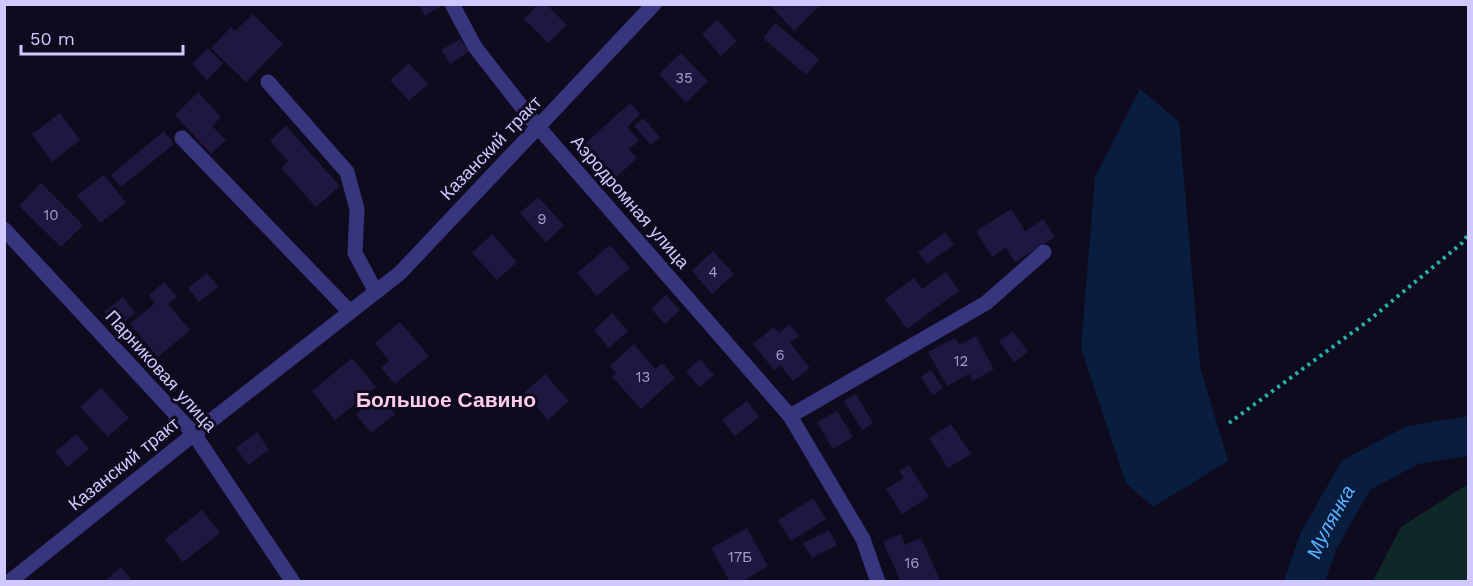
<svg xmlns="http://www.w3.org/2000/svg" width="1473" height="586" font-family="'Work Sans',sans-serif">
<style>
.green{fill:#0e2828}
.water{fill:#091d3f}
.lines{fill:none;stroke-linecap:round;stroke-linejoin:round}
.river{stroke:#091d3f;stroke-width:39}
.building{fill:#1f1740}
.path{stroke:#29b2ab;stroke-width:4;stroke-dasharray:3 4.5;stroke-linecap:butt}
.minor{stroke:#38357f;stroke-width:15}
.labels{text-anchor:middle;stroke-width:6;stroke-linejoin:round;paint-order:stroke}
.number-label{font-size:15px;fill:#a39ccf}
.street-label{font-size:18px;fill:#cfc9ff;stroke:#0f0b1e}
.water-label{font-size:20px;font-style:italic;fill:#57b0ff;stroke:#0f0b1e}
.quarter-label{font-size:21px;font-weight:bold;fill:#ffcbec;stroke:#0f0b1e}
</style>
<rect width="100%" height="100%" fill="#0f0b1e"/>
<path class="green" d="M1468 484V581H1373L1401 527Z"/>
<path class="water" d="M1140 89 1179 122 1200 367 1228 461 1153 507 1126 483 1081 348 1095 177Z"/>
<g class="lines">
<path class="river" id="s1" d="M1304 582 1319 540 1356 475 1413 445 1468 436"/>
</g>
<path class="building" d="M418 4H444L425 16Z
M538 4H546L567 25 548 43 524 19Z
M769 4H822L794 31Z
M253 14 283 44 246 82 211 48 231 27 235 31Z
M717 20 737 41 721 56 702 34Z
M775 23 819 59 806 75 763 38Z
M460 39 469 52 450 64 441 50Z
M208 48 223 64 207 80 192 64Z
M681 53 708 81 686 103 659 74Z
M409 63 428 84 409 101 390 80Z
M198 92 221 117 212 126 226 140 211 154 175 115Z
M630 103 640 114 627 127 639 140 629 149 637 158 609 184 578 150Z
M60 113 80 140 52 162 32 134Z
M643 118 660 137 651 145 634 126Z
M286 126 340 186 316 207 281 168 288 161 270 141Z
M164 131 174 144 121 187 111 175Z
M104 175 126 203 100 223 77 195Z
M41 183 83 225 61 247 19 206Z
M538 197 564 225 546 242 520 213Z
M1011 209 1025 231 1043 219 1055 237 1015 262 1006 248 992 257 976 231Z
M945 232 954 245 927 264 918 252Z
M492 234 517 262 497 280 472 253Z
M610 245 630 268 597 296 577 273Z
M713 251 734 274 712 294 692 271Z
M946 272 959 291 907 329 885 299 914 278 922 289Z
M207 273 218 287 199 302 188 288Z
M164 282 177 297 168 304 190 330 158 357 130 324 155 303 149 295Z
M666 295 680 310 665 324 651 309Z
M123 297 135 313 117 328 104 312Z
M612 313 628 331 609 348 594 330Z
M400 322 429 356 395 384 381 368 389 361 375 343Z
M790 324 799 336 790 343 810 368 793 381 780 365 774 370 753 344 774 327 779 333Z
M1013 331 1028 352 1014 362 999 341Z
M976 336 994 369 973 381 969 374 947 386 928 352 955 338 959 345Z
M634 344 655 369 662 363 675 378 641 409 612 377 616 373 610 366Z
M352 358 376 387 335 420 312 391Z
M700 359 714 375 699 387 686 371Z
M931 370 943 388 933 395 921 377Z
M545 374 569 401 548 420 524 393Z
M101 388 129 418 108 437 80 407Z
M380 394 395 414 371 433 356 414Z
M856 394 873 423 862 430 844 401Z
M747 401 759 417 735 436 722 420Z
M837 411 853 437 833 449 817 422Z
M951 424 971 454 948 468 929 438Z
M257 432 269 450 248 465 236 448Z
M76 434 89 449 68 467 55 452Z
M909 465 929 497 902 514 886 489 904 478 899 471Z
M813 498 826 519 791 541 778 520Z
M202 510 220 533 183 562 165 539Z
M747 528 768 566 741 582H730L711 548Z
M829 530 837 545 812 558 803 543Z
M900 534 905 545 921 538 941 582H901L883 542Z
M121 567 133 582H104Z"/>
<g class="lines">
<path class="path" d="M1229 423 1368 321 1462 243 1468 235"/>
<path class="minor" d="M452 4 475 47 532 120 790 416 863 539 878 582
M268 82 347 172 357 209 355 253 376 292
M182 138 350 312
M4 229 194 434 293 582
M790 416 986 303 1044 252
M9 582 194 434 400 273 654 4"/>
</g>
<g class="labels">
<g class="number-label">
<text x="684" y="83">35</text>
<text x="51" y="220">10</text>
<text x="542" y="224">9</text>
<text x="713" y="277">4</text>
<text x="780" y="360">6</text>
<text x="961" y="366">12</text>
<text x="643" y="382">13</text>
<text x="740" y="562">17Б</text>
<text x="912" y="568">16</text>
</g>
<g class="street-label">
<text transform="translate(491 148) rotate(-46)" y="6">Казанский тракт</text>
<text transform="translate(630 202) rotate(49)" y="6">Аэродромная улица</text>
<text transform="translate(161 371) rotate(48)" y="6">Парниковая улица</text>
<text transform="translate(124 464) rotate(-39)" y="6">Казанский тракт</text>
</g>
<g class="water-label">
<text dy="7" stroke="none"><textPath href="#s1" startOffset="66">Мулянка</textPath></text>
</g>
<g class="quarter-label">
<text x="446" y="407">Большое Савино</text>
</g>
</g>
<rect width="1473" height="586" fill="none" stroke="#cfc9ff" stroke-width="12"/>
<path d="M21 45v9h162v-9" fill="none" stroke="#cfc9ff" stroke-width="3"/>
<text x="30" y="45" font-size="18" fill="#cfc9ff" stroke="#0f0b1e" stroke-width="4.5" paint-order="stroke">50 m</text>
</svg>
